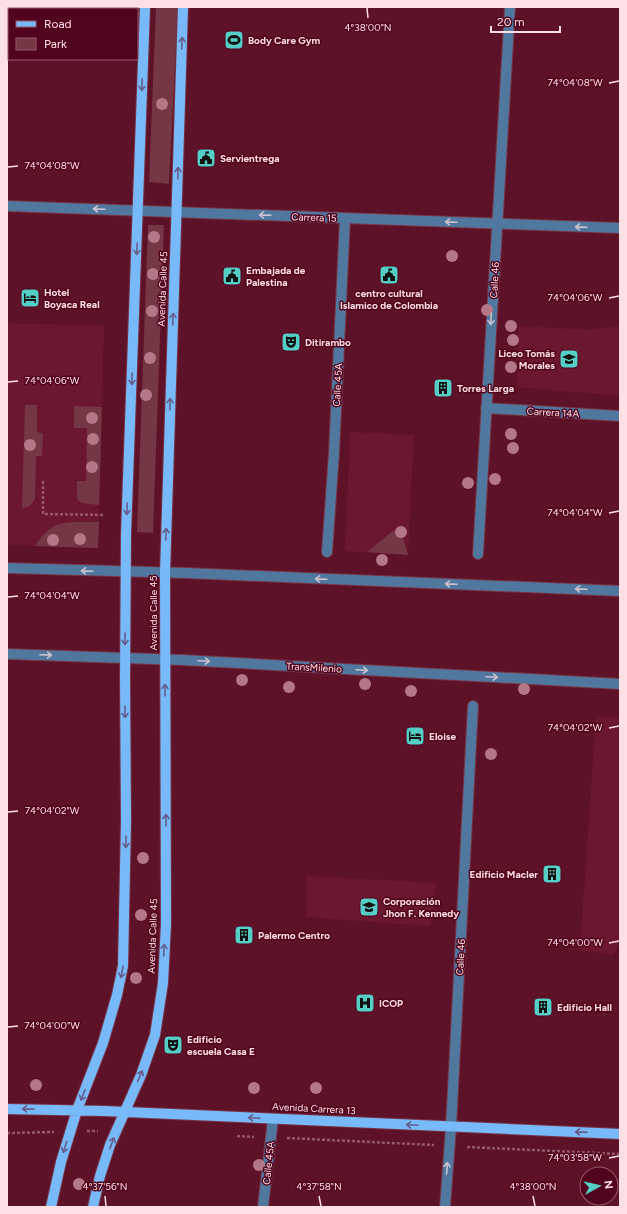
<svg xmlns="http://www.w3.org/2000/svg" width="627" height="1214" font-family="Figtree,sans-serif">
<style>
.built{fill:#6c1730}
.green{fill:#763744}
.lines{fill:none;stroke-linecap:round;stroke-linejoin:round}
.minor-casing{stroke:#783346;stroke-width:12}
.major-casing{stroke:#783346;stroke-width:12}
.path{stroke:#945868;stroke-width:2.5;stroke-dasharray:3 2;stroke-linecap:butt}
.minor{stroke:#50789f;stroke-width:10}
.major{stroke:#78b9f9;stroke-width:10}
.tree{fill:#b47785}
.oneway{stroke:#655e8c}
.oneway2{stroke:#cac1cf}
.ticks{fill:none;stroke:#fee0e4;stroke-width:1.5}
.labels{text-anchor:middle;stroke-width:3;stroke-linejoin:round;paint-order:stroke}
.poi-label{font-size:10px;font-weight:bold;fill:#fee0e4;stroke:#52031e;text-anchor:start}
.street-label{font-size:10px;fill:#fee0e4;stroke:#52031e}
.ticks-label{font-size:10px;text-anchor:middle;fill:#fee0e4;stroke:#52031e;stroke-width:3;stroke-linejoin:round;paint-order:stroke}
</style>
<rect width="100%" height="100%" fill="#5e1228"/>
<path class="built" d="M7 323 104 326 98 548 7 545Z
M519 326 588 330 620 326V396L517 387Z
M350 432 414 435 408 555 345 551Z
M596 716 620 718V943L613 955 580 950Z
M306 876 436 883 430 926 306 917Z"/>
<path class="green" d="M156 7H178L169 184 149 182Z
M148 225H164L153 533 137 532Z
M25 405H37V432L43 433 42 456H36L35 499 30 506 22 508Z
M74 406 102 407 99 505 81 503 77 499V481H86L87 428H74Z
M99 522 98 548 35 546C54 517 67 523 99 522Z
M393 531 401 532 408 555 367 552Z"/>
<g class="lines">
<g class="minor-casing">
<path id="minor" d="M7 40 9 41
M7 206 620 228
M486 408 620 416
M327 552 334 453 345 218
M478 554 510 7
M7 568 186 573 620 591
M7 654 183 660 620 684
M263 1207 273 1119
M445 1207 451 1127 473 706"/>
</g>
<g class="major-casing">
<path id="major" d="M7 1109 104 1111 620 1134
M51 1207 61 1162 77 1110 103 1043 117 995 123 966 126 820 125 679 126 534 145 7
M93 1207 100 1176 110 1145 141 1075 155 1035 163 983 166 924 165 573 183 7"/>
</g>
<path class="path" d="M43 481V514L103 515
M87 1131H98
M7 1133 54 1132
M237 1136 254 1137
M287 1138 434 1145
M467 1147 620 1154"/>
<use href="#minor" class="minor"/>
<use href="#major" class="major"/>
</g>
<g class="tree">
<circle cx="162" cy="104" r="6"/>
<circle cx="154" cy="237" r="6"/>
<circle cx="452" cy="256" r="6"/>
<circle cx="153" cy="274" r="6"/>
<circle cx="487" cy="310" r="6"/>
<circle cx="152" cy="311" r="6"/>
<circle cx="511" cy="326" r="6"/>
<circle cx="513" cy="340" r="6"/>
<circle cx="150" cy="358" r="6"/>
<circle cx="511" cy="367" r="6"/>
<circle cx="146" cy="395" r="6"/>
<circle cx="92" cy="418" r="6"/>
<circle cx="511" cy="434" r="6"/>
<circle cx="93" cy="439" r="6"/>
<circle cx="30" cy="445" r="6"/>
<circle cx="513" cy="448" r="6"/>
<circle cx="92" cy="467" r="6"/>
<circle cx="495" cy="479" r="6"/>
<circle cx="468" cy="483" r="6"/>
<circle cx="401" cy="532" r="6"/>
<circle cx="80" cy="539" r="6"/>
<circle cx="53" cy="540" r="6"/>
<circle cx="382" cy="560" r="6"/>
<circle cx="242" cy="680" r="6"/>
<circle cx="365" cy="684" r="6"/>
<circle cx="289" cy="687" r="6"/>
<circle cx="524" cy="689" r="6"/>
<circle cx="411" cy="691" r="6"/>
<circle cx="491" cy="754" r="6"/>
<circle cx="143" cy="858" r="6"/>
<circle cx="141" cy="915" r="6"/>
<circle cx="136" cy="978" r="6"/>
<circle cx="36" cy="1085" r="6"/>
<circle cx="254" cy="1088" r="6"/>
<circle cx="316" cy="1088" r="6"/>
<circle cx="259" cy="1165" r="6"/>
<circle cx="79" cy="1184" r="6"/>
</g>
<defs><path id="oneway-shaft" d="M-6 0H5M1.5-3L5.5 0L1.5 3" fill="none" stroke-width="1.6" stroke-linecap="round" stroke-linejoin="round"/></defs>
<g class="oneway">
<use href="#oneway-shaft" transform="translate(182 43) rotate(-88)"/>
<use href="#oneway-shaft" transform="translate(142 85) rotate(92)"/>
<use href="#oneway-shaft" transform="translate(178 173) rotate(-88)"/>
<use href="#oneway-shaft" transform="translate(137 249) rotate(92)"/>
<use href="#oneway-shaft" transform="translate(173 319) rotate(-88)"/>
<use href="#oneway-shaft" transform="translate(132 379) rotate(92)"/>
<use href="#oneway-shaft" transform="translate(170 404) rotate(-88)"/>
<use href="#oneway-shaft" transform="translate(127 509) rotate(92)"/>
<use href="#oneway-shaft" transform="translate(166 534) rotate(-88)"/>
<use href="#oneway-shaft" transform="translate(125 639) rotate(91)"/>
<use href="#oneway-shaft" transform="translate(165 690) rotate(-91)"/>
<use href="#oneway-shaft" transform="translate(125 712) rotate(89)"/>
<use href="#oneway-shaft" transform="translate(166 820) rotate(-90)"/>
<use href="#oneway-shaft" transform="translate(126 842) rotate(91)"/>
<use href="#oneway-shaft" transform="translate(164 950) rotate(-87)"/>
<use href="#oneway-shaft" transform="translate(122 972) rotate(101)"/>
<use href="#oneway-shaft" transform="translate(140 1076) rotate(-68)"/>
<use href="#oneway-shaft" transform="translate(83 1095) rotate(111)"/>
<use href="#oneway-shaft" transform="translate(28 1109) rotate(-179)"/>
<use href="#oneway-shaft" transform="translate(254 1118) rotate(-177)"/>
<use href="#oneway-shaft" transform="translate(412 1125) rotate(-177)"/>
<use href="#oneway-shaft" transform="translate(581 1132) rotate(-178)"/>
<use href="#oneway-shaft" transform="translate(112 1143) rotate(-69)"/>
<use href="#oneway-shaft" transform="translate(65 1147) rotate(108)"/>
</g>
<g class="oneway2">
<use href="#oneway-shaft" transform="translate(99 209) rotate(-178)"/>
<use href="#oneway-shaft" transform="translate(265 215) rotate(-178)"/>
<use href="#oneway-shaft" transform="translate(451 222) rotate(-178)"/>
<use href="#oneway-shaft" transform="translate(581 227) rotate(-178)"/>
<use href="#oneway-shaft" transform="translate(491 319) rotate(93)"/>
<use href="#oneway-shaft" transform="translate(87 571) rotate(-178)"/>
<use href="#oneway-shaft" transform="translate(321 579) rotate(-178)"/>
<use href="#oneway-shaft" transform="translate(451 584) rotate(-178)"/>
<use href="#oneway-shaft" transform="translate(581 589) rotate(-178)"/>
<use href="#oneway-shaft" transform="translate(46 655) rotate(2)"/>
<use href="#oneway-shaft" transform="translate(204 661) rotate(3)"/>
<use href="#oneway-shaft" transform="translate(362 670) rotate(3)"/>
<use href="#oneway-shaft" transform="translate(492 677) rotate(3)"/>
<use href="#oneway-shaft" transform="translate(447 1168) rotate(-86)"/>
</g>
<path class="ticks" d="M367 8 368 18M609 83 619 81M8 167 18 166M609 298 619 296M8 382 18 381M609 513 619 511M8 597 18 596M609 728 619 726M8 812 18 811M609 943 619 941M8 1027 18 1026M609 1158 619 1156M105 1196 106 1206M319 1196 321 1206M533 1196 535 1206"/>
<defs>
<g id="stadium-square" transform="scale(1)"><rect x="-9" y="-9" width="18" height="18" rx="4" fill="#55cec5" stroke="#52031e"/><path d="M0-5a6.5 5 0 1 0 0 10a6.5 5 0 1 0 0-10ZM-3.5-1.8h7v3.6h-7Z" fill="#111"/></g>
<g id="civic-square" transform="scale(1)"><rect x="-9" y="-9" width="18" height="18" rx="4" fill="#55cec5" stroke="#52031e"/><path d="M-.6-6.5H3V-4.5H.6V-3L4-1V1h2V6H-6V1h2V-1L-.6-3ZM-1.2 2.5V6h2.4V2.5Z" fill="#111"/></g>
<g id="hotel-square" transform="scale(1)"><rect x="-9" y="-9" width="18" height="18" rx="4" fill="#55cec5" stroke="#52031e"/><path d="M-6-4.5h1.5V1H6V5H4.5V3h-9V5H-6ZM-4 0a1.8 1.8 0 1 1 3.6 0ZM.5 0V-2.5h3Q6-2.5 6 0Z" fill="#111"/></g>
<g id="theatre-square" transform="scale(1)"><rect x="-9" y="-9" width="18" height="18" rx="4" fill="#55cec5" stroke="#52031e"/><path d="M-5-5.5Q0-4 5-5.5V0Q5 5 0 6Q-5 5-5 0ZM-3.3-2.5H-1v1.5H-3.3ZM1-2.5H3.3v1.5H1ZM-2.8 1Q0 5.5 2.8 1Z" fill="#111"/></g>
<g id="school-square" transform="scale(1)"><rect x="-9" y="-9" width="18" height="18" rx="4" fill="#55cec5" stroke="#52031e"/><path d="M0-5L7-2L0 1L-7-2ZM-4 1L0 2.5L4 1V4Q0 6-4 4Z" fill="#111"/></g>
<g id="building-square" transform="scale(1)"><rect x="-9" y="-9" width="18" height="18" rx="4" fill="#55cec5" stroke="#52031e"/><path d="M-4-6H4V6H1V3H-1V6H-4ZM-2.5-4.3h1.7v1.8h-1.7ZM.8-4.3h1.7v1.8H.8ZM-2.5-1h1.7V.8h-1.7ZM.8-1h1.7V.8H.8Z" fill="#111"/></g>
<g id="university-square" transform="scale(1)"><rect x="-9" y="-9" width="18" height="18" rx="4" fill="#55cec5" stroke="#52031e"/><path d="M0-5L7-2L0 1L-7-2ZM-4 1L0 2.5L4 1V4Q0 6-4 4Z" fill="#111"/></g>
<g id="hospital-square" transform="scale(1)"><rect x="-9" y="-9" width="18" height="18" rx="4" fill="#55cec5" stroke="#52031e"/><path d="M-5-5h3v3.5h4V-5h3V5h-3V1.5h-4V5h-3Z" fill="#111"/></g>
</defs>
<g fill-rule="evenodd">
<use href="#stadium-square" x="234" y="40"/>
<use href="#civic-square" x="206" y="158"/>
<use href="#civic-square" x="389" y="275"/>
<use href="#civic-square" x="232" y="276"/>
<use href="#hotel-square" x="30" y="298"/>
<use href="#theatre-square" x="291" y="342"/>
<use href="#school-square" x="569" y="359"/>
<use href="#building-square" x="443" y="388"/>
<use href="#hotel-square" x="415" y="736"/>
<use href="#building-square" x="552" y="874"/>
<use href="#university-square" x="369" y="907"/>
<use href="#building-square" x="244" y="935"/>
<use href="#hospital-square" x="365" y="1003"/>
<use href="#building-square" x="543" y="1007"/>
<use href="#theatre-square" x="173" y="1045"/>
</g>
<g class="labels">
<g class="poi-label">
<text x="248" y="44">Body Care Gym</text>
<text x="220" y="162">Servientrega</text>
<text x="246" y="274">Embajada de<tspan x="246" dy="12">Palestina</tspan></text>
<text x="44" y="296">Hotel<tspan x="44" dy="12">Boyaca Real</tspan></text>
<text x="389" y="297" text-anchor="middle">centro cultural<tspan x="389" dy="12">Islamico de Colombia</tspan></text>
<text x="305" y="346">Ditirambo</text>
<text x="555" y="357" text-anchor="end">Liceo Tomás<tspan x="555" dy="12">Morales</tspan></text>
<text x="457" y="392">Torres Larga</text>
<text x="429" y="740">Eloise</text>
<text x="538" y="878" text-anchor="end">Edificio Macler</text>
<text x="383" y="905">Corporación<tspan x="383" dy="12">Jhon F. Kennedy</tspan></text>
<text x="258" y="939">Palermo Centro</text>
<text x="379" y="1007">ICOP</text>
<text x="557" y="1011">Edificio Hall</text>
<text x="187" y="1043">Edificio<tspan x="187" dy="12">escuela Casa E</tspan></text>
</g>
<g class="street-label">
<text transform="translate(314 217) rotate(2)" y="4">Carrera 15</text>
<text transform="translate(494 280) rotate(-87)" y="4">Calle 46</text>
<text transform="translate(162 289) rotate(-88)" y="4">Avenida Calle 45</text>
<text transform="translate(337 385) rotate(-87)" y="4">Calle 45A</text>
<text transform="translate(553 412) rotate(3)" y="4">Carrera 14A</text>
<text transform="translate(153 613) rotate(-90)" y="4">Avenida Calle 45</text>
<text transform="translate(314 667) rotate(3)" y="4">TransMilenio</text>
<text transform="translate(152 936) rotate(-88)" y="4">Avenida Calle 45</text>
<text transform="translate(460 957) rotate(-87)" y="4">Calle 46</text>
<text transform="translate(314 1108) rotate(3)" y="4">Avenida Carrera 13</text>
<text transform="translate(268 1163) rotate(-84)" y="4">Calle 45A</text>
</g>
</g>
<g class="ticks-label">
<text x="368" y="31">4°38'00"N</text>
<text x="575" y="86">74°04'08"W</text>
<text x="52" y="169">74°04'08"W</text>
<text x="575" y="301">74°04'06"W</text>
<text x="52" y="384">74°04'06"W</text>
<text x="575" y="516">74°04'04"W</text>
<text x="52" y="599">74°04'04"W</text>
<text x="575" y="731">74°04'02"W</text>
<text x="52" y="814">74°04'02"W</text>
<text x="575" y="946">74°04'00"W</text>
<text x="52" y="1029">74°04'00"W</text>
<text x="575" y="1161">74°03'58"W</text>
<text x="105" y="1190">4°37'56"N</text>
<text x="319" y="1190">4°37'58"N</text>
<text x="533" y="1190">4°38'00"N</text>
</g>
<rect width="627" height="1214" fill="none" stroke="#fee0e4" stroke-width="16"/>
<rect x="8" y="8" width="130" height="52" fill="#52031e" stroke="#975b6d"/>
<rect x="16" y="21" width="20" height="6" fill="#78b9f9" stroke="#975b6d"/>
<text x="44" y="28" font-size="12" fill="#fee0e4">Road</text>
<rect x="16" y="38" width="20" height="12" fill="#763744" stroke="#975b6d"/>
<text x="44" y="48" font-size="12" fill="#fee0e4">Park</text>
<g transform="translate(599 1186) rotate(82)"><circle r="19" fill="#52031e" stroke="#975b6d"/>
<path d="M0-3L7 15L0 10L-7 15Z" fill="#55cec5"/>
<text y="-6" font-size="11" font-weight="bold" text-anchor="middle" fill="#fee0e4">N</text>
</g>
<path d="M491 26v6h69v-6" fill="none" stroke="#fee0e4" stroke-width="2"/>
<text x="497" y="26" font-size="12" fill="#fee0e4" stroke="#52031e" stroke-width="3" paint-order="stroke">20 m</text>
</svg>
